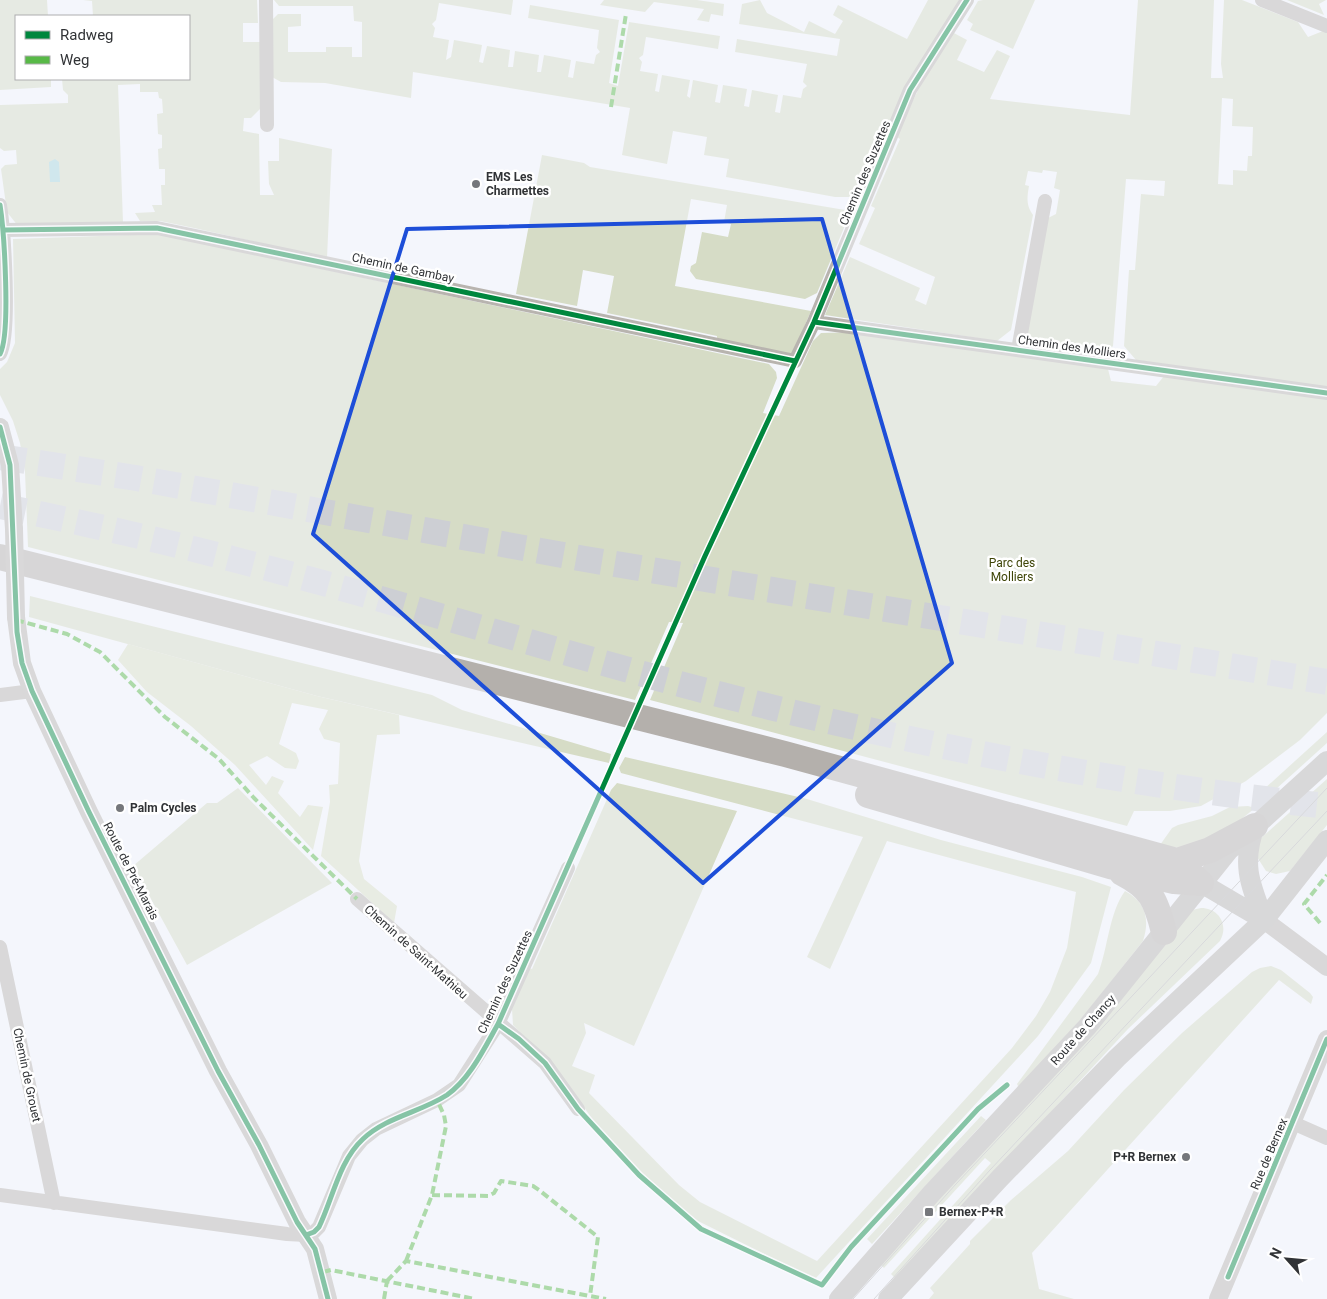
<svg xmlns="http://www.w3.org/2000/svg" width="1327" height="1299" font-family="Roboto,sans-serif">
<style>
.green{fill:#d6dcc6;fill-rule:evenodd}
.forest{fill:#dadfc6}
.water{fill:#a4d5dc}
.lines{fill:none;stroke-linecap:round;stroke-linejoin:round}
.motorway-tunnel{stroke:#cdcfd4;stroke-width:26;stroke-dasharray:26 13;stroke-linecap:butt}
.minor{stroke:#b8b4af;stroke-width:14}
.tertiary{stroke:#b8b4af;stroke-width:18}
.secondary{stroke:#b7b3af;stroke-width:20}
.motorway{stroke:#b4b0ac;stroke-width:26}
.tram{stroke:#b5b5b5;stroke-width:1}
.tertiary-bridge{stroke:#b8b4af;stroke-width:18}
.quiet{stroke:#58b947;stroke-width:4;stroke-dasharray:8 4;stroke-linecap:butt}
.cycleway-casing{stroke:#fff;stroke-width:8}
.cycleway{stroke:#00873e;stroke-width:5}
.marked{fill:none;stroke:#1d4ed8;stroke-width:4;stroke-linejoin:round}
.poi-dot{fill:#75777b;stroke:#fff;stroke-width:2}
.labels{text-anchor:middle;stroke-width:5;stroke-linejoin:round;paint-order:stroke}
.street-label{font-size:12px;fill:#313336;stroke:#fff}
.poi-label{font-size:12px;font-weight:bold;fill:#313336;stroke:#fff;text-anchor:start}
.park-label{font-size:12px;fill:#3e4507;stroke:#fff}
</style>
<rect width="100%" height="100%" fill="#f4f6fc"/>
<path class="green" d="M0 0H47L48 16H16V79H51V87L0 90Z
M83 0H257L258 23H243V42H260V109L251 118H244L243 131 259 134 260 195H274L269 184 268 161H279V138L332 149 327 258 194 228 160 221H140L135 213 155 212 152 205H162L161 185H165V169H159L158 149 162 148V135L158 134 157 114 163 113 162 99 159 98 158 92H140V84L118 85 123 222 18 226 7 212 1 169 5 165 17 164 16 150 4 151 0 148V105L68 103V95L63 90 62 79H189V16H93L92 1Z
M274 0H513L511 15 439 3 436 20 432 24 435 28 433 37 449 40 446 60 451 57 454 40 482 45 479 62 483 63 487 46 510 50 508 67H513L515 51 539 55 537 72H541L544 55 571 60 568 77 573 78 576 61 594 64 596 55 600 52 597 48 599 30 528 18 530 5 619 20 609 83 618 86 629 22 720 36 718 49 646 37 643 55 639 58 642 62 640 71 658 74 655 91 659 92 662 75 690 80 687 96 690 98 693 80 718 85 715 102 720 103 723 85 747 89 744 106 749 107 752 90 778 95 775 112 780 113 783 95 801 98 803 89 807 86 803 82 807 64 735 52 737 39 837 56 840 39 739 24 742 4 760 0 767 13 804 32 809 21 835 34 843 21 833 15 838 5 907 39 928 0H959L879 152 860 192 851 197H835L726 177 729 159 704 155 707 137 673 131 667 164 622 155 630 108 413 72 411 98 325 83 281 82 272 77V20L278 14H301V26L288 27V52H326V47H352V57H362V22L354 21 353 6H279Z
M604 0H697L724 4 723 16 711 14 709 22 697 20 704 9 654 2 645 12 600 5Z
M983 0H1035L1013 49 970 30 973 24 967 20 978 1Z
M1138 0H1214L1211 78H1223L1221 64 1224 0H1242L1298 22 1308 37 1323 31 1327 33V387L1136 360 1124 346 1129 270H1135L1141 194 1164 196 1165 181 1126 179 1113 346 1103 356 1037 347 1027 333 1048 218 1056 214 1060 190 1054 188 1057 172 1043 170 1042 173 1028 171 1025 185 1029 186C1027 198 1026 205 1033 215L1011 330 997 341 825 315 850 257 920 288 915 300 926 305 935 277 859 244 875 208 871 206 900 139 897 137C912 99 930 66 952 32L967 40 957 60 984 72 997 50 1010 56 990 99 1130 115ZM1222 98 1233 99 1232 126 1253 127 1252 156H1248L1247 171 1233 170V185L1218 184Z
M1287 0H1326L1319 4 1324 15Z
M542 155 584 163 590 167 851 211 817 293 805 299 696 279 690 271 691 266 696 263 702 232 728 237 731 224 724 222 727 205 691 199 675 286 811 311 792 355 717 339V336L607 313 614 276 583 270 577 306 516 294Z
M157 234 769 364 776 372 777 378 763 413 779 416 813 341 821 333 860 332 1108 369 1111 381 1156 386 1164 376 1327 399V713L1300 740 1246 781 1201 806 1170 811H1134L1127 826 650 700 683 623 669 622 635 700 28 547 25 472 20 443 13 421 0 395V369L7 362 15 343 13 239Z
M30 596 432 695 462 710 611 754 609 763 317 696 29 617Z
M1327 732V743L1264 800 1262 799 1263 790Z
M625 757 807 799 941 840 1082 877 1111 887 1091 963 1038 1036 815 1279 698 1221 674 1203 629 1160 598 1127 561 1075 513 1025 512 1009 529 968 532 969 611 790 617 783 737 811 634 1046 584 1023 586 1033 572 1066 595 1075 589 1093 679 1185 700 1202 817 1261 1012 1048 1036 1016 1050 992 1067 948 1076 892 887 841 830 969 807 957 863 837 621 773 619 768Z
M1327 779V825L1290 871 1276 874 1266 871 1257 857 1260 839Z
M238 788 332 883 187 965 133 866 207 803H217Z
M1248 806 1255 808 1216 840 1178 848 1160 845 1172 828 1178 825 1212 816 1230 807Z
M1125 891C1146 902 1150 920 1143 941L1072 1031 1019 1088 1017 1084 1098 974C1108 948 1109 913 1125 891Z
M1201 908C1219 908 1229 925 1220 941L1128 1029 896 1279 891 1274 991 1163 985 1158 884 1268 879 1263 1192 910Z
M1271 966 1281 970 1310 993 1313 997 1311 1004 1279 980 1032 1253 1039 1289 1074 1299H929L934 1293 930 1288 970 1244V1241L1011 1200 1068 1151 1124 1090 1182 1033 1252 972 1260 968Z
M981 1116 986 1120 872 1244 867 1239Z"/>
<path class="forest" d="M128 644 317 696 399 715 400 734 377 735 359 861 364 879 397 906 394 923 321 856 330 802 329 785 338 784 340 743 324 739 319 729 328 710 292 703 279 744 296 753 299 761 296 769 285 768 267 756 249 765 266 785 272 776 284 781 278 793 300 817 308 805 323 807 313 850 235 765 191 726 147 692 118 660Z"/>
<path class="water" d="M55 159 59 162 60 182H50L49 162Z"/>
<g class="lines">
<path class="motorway-tunnel" d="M0 457 136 478 585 559 1327 682
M0 506C80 522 161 540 240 561 393 600 543 648 695 688 902 742 1114 784 1327 806"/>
<path class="minor" d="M266 0 267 125
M1262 0 1327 26
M0 205C4 231 11 334 0 354
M4 230 157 228 795 361 814 322 910 90 967 0
M814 322 1327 393
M1018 350 1045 201
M0 695 32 691
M357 899 545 1063 578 1109
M0 947 54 1203
M1293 1123 1327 1138
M0 1195 287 1234 306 1235 314 1232 319 1227 349 1156 362 1140 376 1129 437 1100 459 1085 498 1024 568 868"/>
<path class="tertiary" d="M0 427 10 465 14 529
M16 617 22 663 32 691 89 812 218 1071 259 1145 297 1222 315 1249 328 1299
M1264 920 1327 967
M1218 1299 1327 1039"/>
<path class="secondary" d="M1255 826C1241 864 1250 884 1264 920
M1201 883 1264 920
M839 1299 931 1194 1087 1027 1229 850 1327 761
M888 1299 1000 1178 1117 1058 1264 920 1327 840"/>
<path class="motorway" d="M0 557 785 754 1177 861 1201 883
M868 795 1110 866 1174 881 1201 883
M1177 861 1210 850 1255 826
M1122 873C1151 888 1156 900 1164 932"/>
<path class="tram" d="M853 1299 956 1184 1327 788
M874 1299 990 1170 1327 811"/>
<path class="tertiary-bridge" d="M14 529 16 617"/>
<path class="quiet" d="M611 107 626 14
M16 620 67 634 100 652 165 717 219 759 254 798 357 899
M1320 923 1304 904 1327 875
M432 1195 488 1196 494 1193 501 1181 533 1186 539 1190 598 1237 590 1296
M406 1261 432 1195 446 1126 444 1115 437 1100
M323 1272 331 1270 475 1299
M387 1281 406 1261 606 1299
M384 1299 387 1281"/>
<g class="cycleway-casing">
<path id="cycleway" d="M0 205C4 231 11 334 0 354
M4 230 157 228 795 361
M814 322 1327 393
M0 427 10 465 17 632 22 663 32 691 89 812 218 1071 259 1145 297 1222 315 1249 328 1299
M498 1024 519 1039 545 1063 578 1109 639 1175 701 1229 822 1285 851 1247 978 1109 1007 1085
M306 1235 314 1232 319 1227C333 1198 339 1161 363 1139 386 1117 421 1112 447 1095 470 1079 485 1047 498 1024L705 556 814 322 910 90 967 0
M1228 1277 1327 1039"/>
</g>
<use href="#cycleway" class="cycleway"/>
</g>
<path d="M0 0H1327V1299H0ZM822 219 952 663 703 883 313 534 407 229Z" fill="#f4f6fc" fill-opacity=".55" fill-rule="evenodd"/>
<path class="marked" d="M822 219 952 663 703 883 313 534 407 229Z"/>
<g class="poi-dot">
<circle cx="476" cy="184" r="5"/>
<circle cx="120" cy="808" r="5"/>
<circle cx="1186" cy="1157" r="5"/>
<rect x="924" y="1207" width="10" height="10" rx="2.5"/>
</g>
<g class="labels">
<g class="street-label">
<text transform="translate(865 173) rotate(-67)" y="4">Chemin des Suzettes</text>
<text transform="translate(403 268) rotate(12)" y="4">Chemin de Gambay</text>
<text transform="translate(1072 347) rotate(8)" y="4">Chemin des Molliers</text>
<text transform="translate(131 871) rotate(63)" y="4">Route de Pré-Marais</text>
<text transform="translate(416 952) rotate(42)" y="4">Chemin de Saint-Mathieu</text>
<text transform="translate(505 982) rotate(-65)" y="4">Chemin des Suzettes</text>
<text transform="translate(1083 1030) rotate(-48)" y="4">Route de Chancy</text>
<text transform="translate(27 1075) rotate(78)" y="4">Chemin de Grouet</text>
<text transform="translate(1269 1154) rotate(-67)" y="4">Rue de Bernex</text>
</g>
<g class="poi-label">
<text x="486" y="181">EMS Les<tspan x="486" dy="14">Charmettes</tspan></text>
<text x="130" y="812">Palm Cycles</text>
<text x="1176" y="1161" text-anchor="end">P+R Bernex</text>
<text x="939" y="1216">Bernex-P+R</text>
</g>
<g class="park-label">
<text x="1012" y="567">Parc des<tspan x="1012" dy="14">Molliers</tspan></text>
</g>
</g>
<rect x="15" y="15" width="175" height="65" fill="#ffffff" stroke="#adadaf"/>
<rect x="25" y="31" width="25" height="8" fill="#00873e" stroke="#adadaf"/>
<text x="60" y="40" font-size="15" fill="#313336">Radweg</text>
<rect x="25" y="56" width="25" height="8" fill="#58b947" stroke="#adadaf"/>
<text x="60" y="65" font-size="15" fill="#313336">Weg</text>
<g transform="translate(1287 1259) rotate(297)" stroke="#ffffff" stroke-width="4" paint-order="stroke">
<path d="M0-4L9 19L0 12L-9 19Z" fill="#313336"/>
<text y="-8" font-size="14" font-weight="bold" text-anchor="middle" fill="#313336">N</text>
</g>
</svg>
